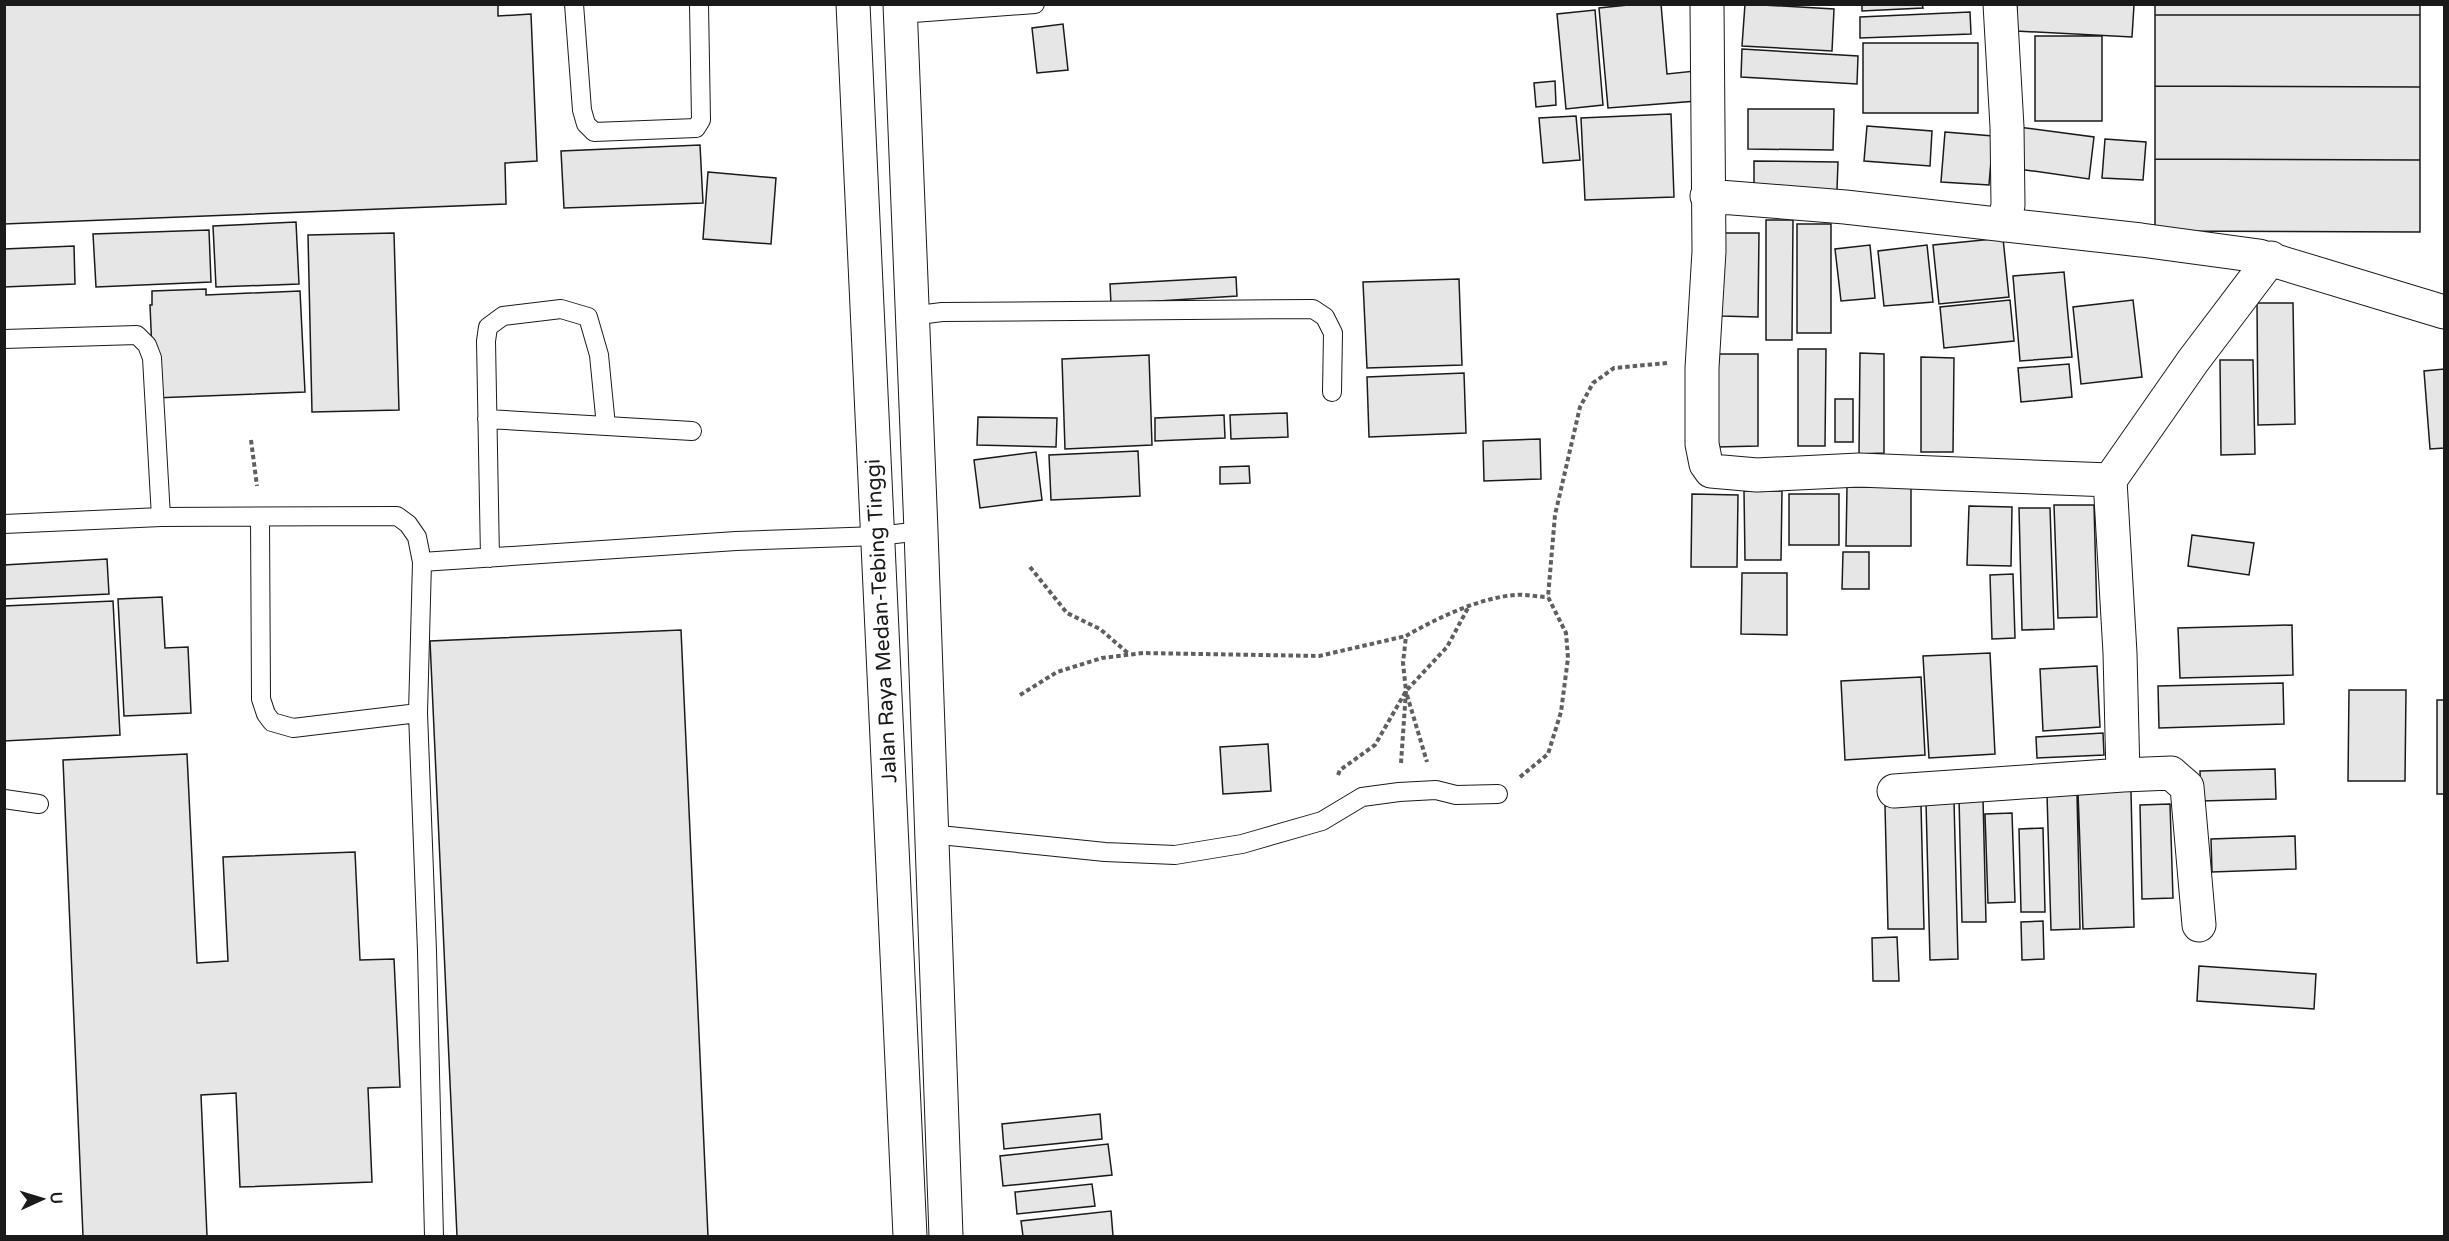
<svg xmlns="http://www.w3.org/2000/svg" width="2449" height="1241" font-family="'Varela Round',sans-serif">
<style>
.building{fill:#e6e6e6;stroke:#1a1a1a;stroke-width:1.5}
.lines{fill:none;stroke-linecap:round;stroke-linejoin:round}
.lane-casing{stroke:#1a1a1a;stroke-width:20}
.street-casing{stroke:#1a1a1a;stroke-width:35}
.highway-casing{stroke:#1a1a1a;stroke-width:35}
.path{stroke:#5f5f5f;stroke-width:4;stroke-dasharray:4.5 3;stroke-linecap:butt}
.lane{stroke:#fff;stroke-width:18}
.street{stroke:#fff;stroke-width:33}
.highway{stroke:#fff;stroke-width:33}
.labels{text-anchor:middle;stroke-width:4.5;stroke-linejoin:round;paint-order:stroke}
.street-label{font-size:21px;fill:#1a1a1a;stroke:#fff}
</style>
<rect width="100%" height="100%" fill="#fff"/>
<path class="building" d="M4 4H498V16L531 14 537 161 505 163 506 204 4 224Z
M1638 4H1661L1667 74 1695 71 1697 101 1608 108 1599 8Z
M1745 4 1834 9 1832 51 1742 46Z
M1862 4H1922L1923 8 1862 11Z
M2017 4 2134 5 2132 37 2016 31Z
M2155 4H2420V15H2155Z
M1595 10 1603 105 1566 109 1557 14Z
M1970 12 1971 34 1860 38V17Z
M2155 15H2420V87L2155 86Z
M1063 24 1068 70 1037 73 1032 28Z
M2035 36H2102V121H2035Z
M1863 43H1978V113H1863Z
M1742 49 1858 56 1857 84 1741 77Z
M1555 81 1556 105 1536 107 1534 83Z
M2155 86 2420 87V160L2155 159Z
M1748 109H1834L1833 150 1748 149Z
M1671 114 1674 197 1585 200 1581 118Z
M1576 116 1580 160 1543 163 1539 118Z
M1867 126 1932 131 1930 166 1864 161Z
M2018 127 2094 137 2089 179 2012 168Z
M1945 132 1993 136 1989 185 1941 182Z
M2105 139 2146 142 2143 180 2102 178Z
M700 145 703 203 564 208 561 151Z
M2155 159 2420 160V232L2155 231Z
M1754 161 1838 162 1837 190H1754Z
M708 172 776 178 771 244 703 239Z
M1766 220H1793L1792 340H1766Z
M296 222 299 284 216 287 213 226Z
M1797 224H1831V333H1797Z
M209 230 211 282 96 287 93 234Z
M394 233 399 410 312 412 308 235Z
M1721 233H1759L1758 317 1721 316Z
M2003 238 2009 297 1939 304 1933 245Z
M1870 245 1875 298 1841 301 1835 249Z
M1927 245 1933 302 1884 306 1878 251Z
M74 246 75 284 4 287V249Z
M2064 272 2072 357 2020 361 2013 276Z
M1236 277 1237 296 1111 304 1110 284Z
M1459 279 1462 365 1367 368 1363 282Z
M206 289V295L300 291 305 392 154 398 150 305H152V291Z
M2010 300 2014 341 1944 348 1940 307Z
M2133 300 2142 377 2081 384 2073 307Z
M2257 303H2293L2295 424 2258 425Z
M1798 349H1826L1825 446H1798Z
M1860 353 1884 354V453L1859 454Z
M1718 354H1758V446L1717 447Z
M1149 355 1152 445 1065 449 1062 359Z
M1921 357 1954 358 1953 452H1921Z
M2220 360H2253L2255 454 2221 455Z
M2069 364 2072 397 2021 402 2018 368Z
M2444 369V448L2430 449 2424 371Z
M1464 373 1466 433 1369 437 1367 377Z
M1835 399H1853V442H1835Z
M1287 413 1288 437 1231 439 1230 415Z
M1224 415 1225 438 1155 441V418Z
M978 417 1057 418 1056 447 977 445Z
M1540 439 1541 479 1484 481 1483 441Z
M1138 451 1140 496 1051 500 1049 455Z
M1036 452 1042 500 980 508 974 460Z
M1249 466 1250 483 1220 484V467Z
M1847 487H1911V546H1846Z
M1744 491H1782L1781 560H1745Z
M1692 494 1738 495 1737 567H1691Z
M1789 494H1839V545H1789Z
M2054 505H2094L2097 617 2058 618Z
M1969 506 2012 507 2011 566 1967 565Z
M2019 508H2050L2054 629 2022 630Z
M2192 535 2254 543 2249 575 2188 566Z
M1843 552H1869V589H1842Z
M107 559 109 594 4 599V565Z
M1742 573H1787V635L1741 634Z
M2013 574 2015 638 1992 639 1990 575Z
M162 597 165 648 188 647 191 713 124 716 118 599Z
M113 601 120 735 4 741V606Z
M2292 625 2293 675 2180 678 2178 628Z
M681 630 708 1236H457L430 641Z
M1990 653 1995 754 1929 758 1923 656Z
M2097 666 2100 727 2043 731 2040 669Z
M1921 677 1925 755 1845 760 1841 681Z
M2283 683 2284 724 2159 728 2158 686Z
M2349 690H2406L2405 781H2348Z
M2437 700H2444V794H2437Z
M2103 733 2104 755 2037 758 2036 737Z
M1268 744 1271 791 1223 794 1220 747Z
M187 754 197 963 228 961 223 857 355 852 360 960 394 959 400 1087 368 1088 372 1182 240 1187 236 1093 201 1095 207 1236H83L63 760Z
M2275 769 2276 799 2201 801 2200 771Z
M2131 791 2134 927 2083 929 2078 792Z
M2047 794H2077L2080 929 2051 930Z
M1959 798H1983L1986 922H1962Z
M1954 801 1958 959 1930 960 1926 802Z
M2170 804 2173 898 2142 899 2140 805Z
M1921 805 1924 929H1888L1885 806Z
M2012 813 2015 902 1988 903 1985 814Z
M2043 828 2045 912H2021L2019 829Z
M2295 836 2296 869 2212 872 2211 839Z
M2043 921 2044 959 2022 960 2021 922Z
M1897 937 1899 981H1873L1872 938Z
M2199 966 2316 974 2314 1009 2197 1001Z
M1100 1114 1102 1139 1004 1149 1002 1124Z
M1108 1144 1112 1175 1003 1186 1000 1156Z
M1092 1184 1095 1206 1017 1214 1015 1192Z
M1111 1211 1113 1236H1023L1021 1221Z"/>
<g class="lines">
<g class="lane-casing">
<path id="lane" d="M574 4 582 110 586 124 594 132 696 128 701 120 699 4
M900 14 1035 4
M911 316 942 312 1313 309 1325 317 1333 333 1332 392
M4 339 137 335 147 345 152 358 161 517
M487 419 692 431
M260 517 261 699 266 714 272 722 293 728 418 713
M4 524 161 517 397 516 408 524 417 537 422 562 418 713 427 951 434 1236
M490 558 486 341 488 327 503 316 561 309 588 317 599 355 606 426
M422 562 736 541 878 536 921 531
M4 799 39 804
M930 834 1105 852 1175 855 1242 844 1322 821 1362 797 1399 792 1436 790 1456 795 1498 794"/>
</g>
<g class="street-casing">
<path id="street" d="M1707 4 1709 251 1702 368V444L1706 464 1711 471 1757 475 1859 470 2110 480 2193 361 2271 258
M2000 4 2007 127 2008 205 2004 225
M1707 196 1845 207 2141 240 2259 256 2444 312
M2110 480 2120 653 2123 775 2171 773 2187 787 2199 925
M1894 791 2123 775"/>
</g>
<g class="highway-casing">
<path id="highway" d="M853 4 910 1236
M900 4 921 531 946 1236"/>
</g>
<path class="path" d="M251 440 257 486
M1030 567 1067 613 1100 629 1129 654
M1020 695 1057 672 1102 658 1143 653 1319 656 1406 636
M1407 695 1427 762
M1401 763 1406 691 1403 663 1406 636C1437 618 1479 598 1515 595 1526 594 1537 597 1548 597
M1338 775 1340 770 1375 745 1406 691 1447 647 1469 606
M1520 777 1548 754 1561 712 1568 658 1566 633 1548 597 1555 515 1580 407 1593 383 1614 368 1667 363"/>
<use href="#lane" class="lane"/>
<use href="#street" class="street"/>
<use href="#highway" class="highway"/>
</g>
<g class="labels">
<g class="street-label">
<text transform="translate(881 621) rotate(-93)" y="7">Jalan Raya Medan-Tebing Tinggi</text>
</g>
</g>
<rect width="2449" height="1241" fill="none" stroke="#1a1a1a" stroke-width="12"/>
<g transform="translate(42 1199) rotate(86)" stroke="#ffffff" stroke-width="4.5" paint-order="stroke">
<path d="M0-4.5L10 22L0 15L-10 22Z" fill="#1a1a1a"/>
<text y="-9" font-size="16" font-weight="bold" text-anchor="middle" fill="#1a1a1a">U</text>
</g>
</svg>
